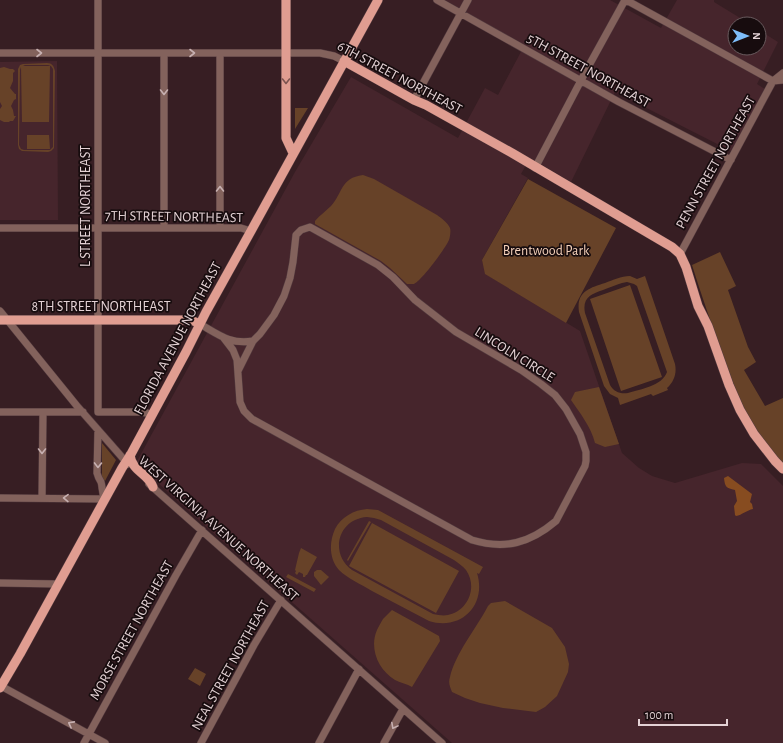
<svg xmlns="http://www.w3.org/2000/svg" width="783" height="743" font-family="'Alegreya Sans',sans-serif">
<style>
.built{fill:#46252c}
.green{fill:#674228;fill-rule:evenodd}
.forest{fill:#874c20}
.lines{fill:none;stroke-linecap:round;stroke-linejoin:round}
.minor-casing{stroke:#533b3f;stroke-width:8}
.major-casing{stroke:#533b3f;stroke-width:10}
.minor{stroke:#83625c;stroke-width:7}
.major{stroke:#e09d91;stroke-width:9}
.oneway{stroke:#c7b0b1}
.oneway2{stroke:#7c5450}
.labels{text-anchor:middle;stroke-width:3.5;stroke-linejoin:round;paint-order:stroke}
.street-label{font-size:14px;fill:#e4d2d5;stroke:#170c0e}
.park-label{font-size:14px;fill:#f6d2bb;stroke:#170c0e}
</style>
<rect width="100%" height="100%" fill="#371e23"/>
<path class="built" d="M445 0H610L661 28 677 0H714V2L750 24H735V48H759V30L778 42 757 84 765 89 731 151 615 92 571 182 530 158 521 174 528 178 482 260 486 274 580 331 622 453 639 468 652 476 675 483 742 463 761 464 783 486V743H452L210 530 136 463 295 172 351 77 458 138 485 88 498 95 524 46Z
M57 61 58 220H0V62Z"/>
<path class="green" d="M47 63C52 63 54 66 55 71L54 148 51 151 48 152 22 151 19 149 18 145V69L20 65 23 64ZM25 65H48L51 66 53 69V147L50 150H24L21 149 19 145 20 70 21 67 22 122H49L50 66H23Z
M4 67 10 69H13L15 71 13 73V81L10 88 15 94H16V99L14 100 11 106 13 110 14 116H16L13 121H10L9 122H4L0 120V109L2 106 0 102V68Z
M295 108H308L295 129Z
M27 135H49L50 149H27Z
M363 175 374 179 437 215C441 218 448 223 450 228 451 231 450 237 449 240 445 249 422 280 414 284 413 284 408 284 407 284L390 268 381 261 315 224V221C320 215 326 211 331 206 343 193 340 178 363 175Z
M528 179 616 228 566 323 485 274 482 260Z
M720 252 736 286 728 290 748 347 756 362 744 370 765 406 783 398V464L757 432 744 411 732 385 699 287 692 265Z
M630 276 637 279 645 276 675 364C677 373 674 382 667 388L668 390 653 396 651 394 620 405 618 398 610 394 604 386 579 312C576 292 589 288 605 283 613 280 621 276 630 276ZM627 282 634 284 637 286 667 372C662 386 641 389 628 393 620 394 614 392 610 385L585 313C582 298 591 294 603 290 610 287 616 285 622 283Z
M630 285 662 377 621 391 590 299Z
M599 387 619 444 605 447 595 443C591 427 580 413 571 400L575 392Z
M102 443 116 460 105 481 102 478Z
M367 509 378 510 483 567 479 574 477 573C487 605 461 631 429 621 410 611 391 601 372 591 361 584 348 579 339 570 329 559 329 542 335 529 341 517 354 510 367 509ZM367 517 374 518 381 520 454 560C458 563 463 566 466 570 478 587 468 611 448 615 443 616 438 615 433 614L352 570C329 553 338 519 367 517Z
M369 521 371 522 348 561 347 560Z
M372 523 459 571 436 613 349 566Z
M301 548 317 557 307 575H306L305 577H303V574L299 572 297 575 295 573 296 571 295 570 299 553Z
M317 570H321L329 577 321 585 314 576V572Z
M288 574 316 589 314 592 286 577Z
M505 601 552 628 565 647 569 664 568 672 557 696 545 707 536 712 503 708 480 703 465 698 452 692C450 687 448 683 450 677 455 654 477 627 488 606L491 603Z
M392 610 439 636 440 641 412 687C407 684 401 683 395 680 378 670 369 648 377 630 379 626 381 622 383 619 386 616 389 613 392 610Z
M195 668 206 674 200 686 188 679Z"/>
<path class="forest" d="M728 476 752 494 750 502 752 504 753 509C747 510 742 515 736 516L735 515 734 506 737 501 735 490C726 488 725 487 724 478Z"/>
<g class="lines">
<g class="minor-casing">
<path id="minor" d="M98 0V412H140L153 414
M437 0 619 102 731 160
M626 0 773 81 783 80
M0 53H320L334 56 344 61
M414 100 468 0
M535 168 587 69 625 0
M0 228H241L251 231
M164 228V53
M220 228V53
M680 254 773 81 783 73
M0 311 77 406 128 464
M200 324C219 335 231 345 253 341
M223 337 233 350 237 360 240 402 244 411 252 419 472 540C505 550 530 543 556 521L585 466 586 461V452L580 434 566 409 555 395 541 384 521 370 456 332 415 300 393 277 378 265 310 227 301 230 296 235 293 262 290 278 284 296 274 315 260 334 253 341 238 371
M0 412H83
M149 484 442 743
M0 498 105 499C101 492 103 488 101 482 99 479 98 477 97 473L98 430
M42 498 43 412
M0 583 58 584
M1 686 105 743
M84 743 176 575 202 530
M201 743 254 645 281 600
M319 743 359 669
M384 743 403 709"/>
</g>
<g class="major-casing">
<path id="major" d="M286 0V138L293 153
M344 61 414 100 426 105 512 153 672 247 680 254 686 267 698 306 708 326 729 385 740 410 754 434 775 461 783 469
M0 320H191L200 324
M130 455C132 472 148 473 153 487
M0 688 20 654 122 468 131 454 186 352 206 312 251 231 378 0"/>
</g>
<use href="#minor" class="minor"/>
<use href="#major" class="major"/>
</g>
<defs><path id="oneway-chevron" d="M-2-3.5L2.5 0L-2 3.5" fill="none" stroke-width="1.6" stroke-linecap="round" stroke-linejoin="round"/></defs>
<g class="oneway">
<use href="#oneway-chevron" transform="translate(39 53)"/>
<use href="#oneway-chevron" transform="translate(192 53)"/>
<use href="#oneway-chevron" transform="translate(164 92) rotate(90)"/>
<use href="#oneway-chevron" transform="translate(220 189) rotate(-90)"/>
<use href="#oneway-chevron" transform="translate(42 451) rotate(90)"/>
<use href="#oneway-chevron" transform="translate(98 465) rotate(91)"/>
<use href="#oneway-chevron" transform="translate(66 498) rotate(-179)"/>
<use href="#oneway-chevron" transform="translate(71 724) rotate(-152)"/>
<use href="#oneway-chevron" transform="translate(394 726) rotate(118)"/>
</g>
<use class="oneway2" href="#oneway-chevron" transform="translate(286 81) rotate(90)"/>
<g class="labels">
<g class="street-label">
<text transform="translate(589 70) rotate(29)" y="5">5TH STREET NORTHEAST</text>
<text transform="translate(400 77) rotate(28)" y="5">6TH STREET NORTHEAST</text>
<text transform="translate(715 162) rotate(-61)" y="5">PENN STREET NORTHEAST</text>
<text transform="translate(85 206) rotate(-90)" y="5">L STREET NORTHEAST</text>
<text transform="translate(174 216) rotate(1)" y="5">7TH STREET NORTHEAST</text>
<text x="101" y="311">8TH STREET NORTHEAST</text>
<text transform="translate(177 338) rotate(-62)" y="5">FLORIDA AVENUE NORTHEAST</text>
<text transform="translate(515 354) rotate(32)" y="5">LINCOLN CIRCLE</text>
<text transform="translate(219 528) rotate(42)" y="5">WEST VIRGINIA AVENUE NORTHEAST</text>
<text transform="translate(131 630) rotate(-61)" y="5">MORSE STREET NORTHEAST</text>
<text transform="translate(230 665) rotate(-61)" y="5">NEAL STREET NORTHEAST</text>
</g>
<g class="park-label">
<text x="546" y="255">Brentwood Park</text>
</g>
</g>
<g transform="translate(747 36) rotate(90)"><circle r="19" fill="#170c0e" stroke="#695b5e"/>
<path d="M0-3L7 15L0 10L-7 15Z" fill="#7ebdf9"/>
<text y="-6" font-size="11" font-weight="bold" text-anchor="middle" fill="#e4d2d5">N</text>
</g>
<path d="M639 719v6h88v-6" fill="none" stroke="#e4d2d5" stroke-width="2"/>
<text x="645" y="719" font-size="12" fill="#e4d2d5" stroke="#170c0e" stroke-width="3" paint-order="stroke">100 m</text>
</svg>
